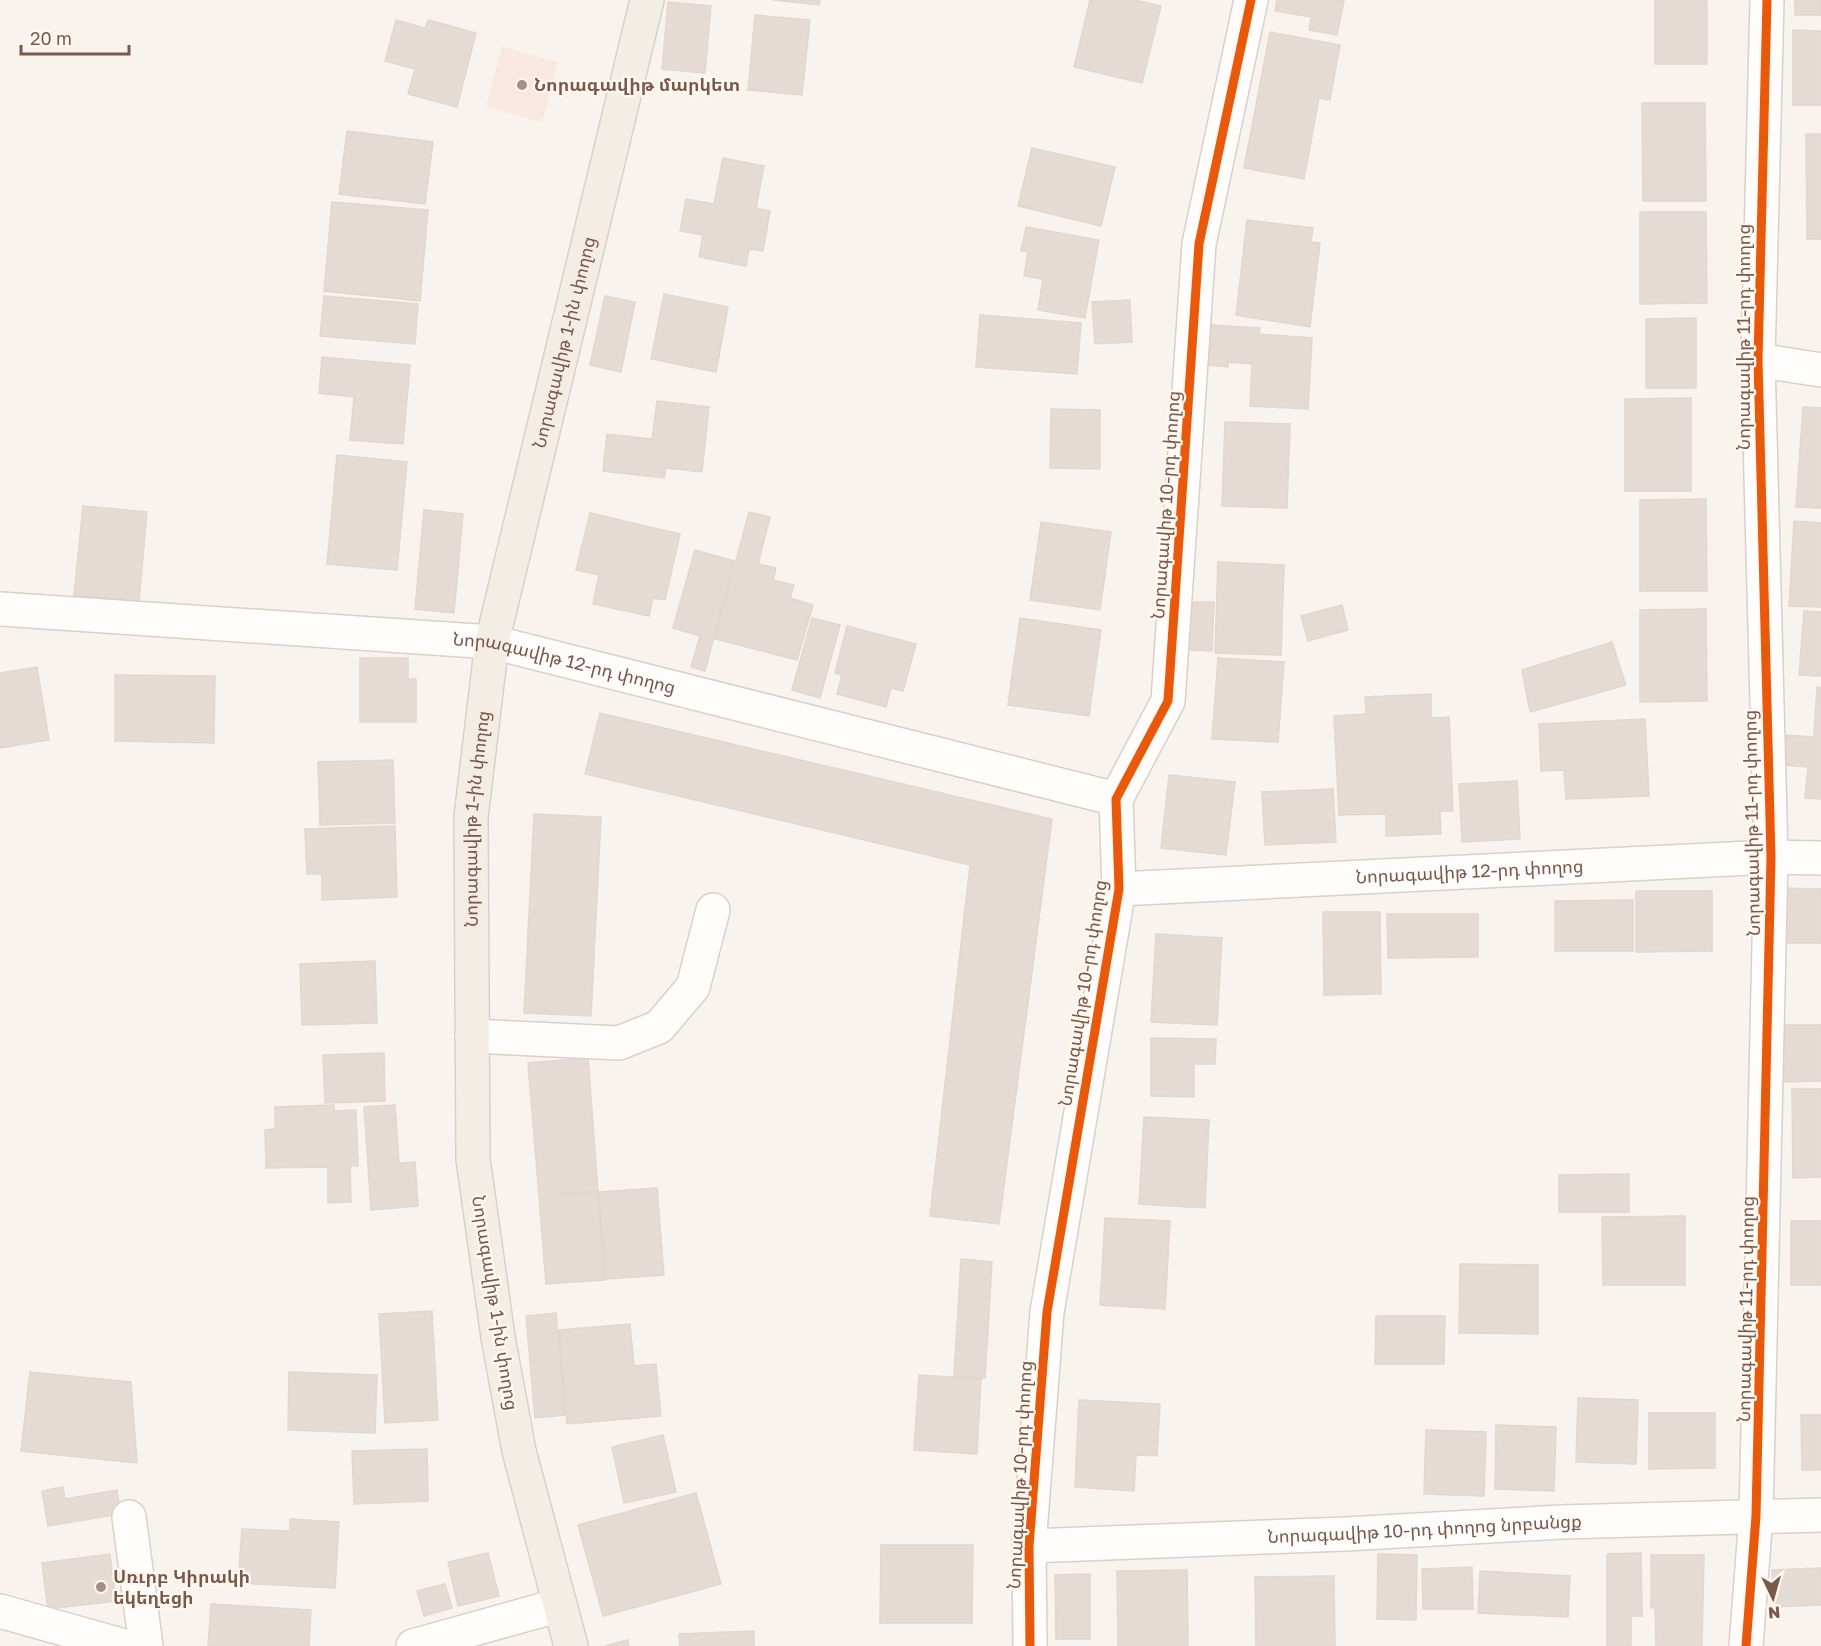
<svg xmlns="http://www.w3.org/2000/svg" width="1821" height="1646" font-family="'Golos Text','Noto Sans Armenian',sans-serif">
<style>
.commercial{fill:#f9e8e1}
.building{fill:#e6dbd4;stroke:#e2d6cf;stroke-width:1.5}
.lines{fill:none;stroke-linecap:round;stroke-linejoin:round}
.minor-casing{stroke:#d8d0cb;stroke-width:36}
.major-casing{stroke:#dad0ca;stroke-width:36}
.minor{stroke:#fefdfc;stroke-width:33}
.major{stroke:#f3ede6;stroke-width:33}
.cycleway-casing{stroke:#fff8f0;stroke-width:13}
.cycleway{stroke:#e8590c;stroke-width:9}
.poi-dot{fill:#a68e83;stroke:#fff8f0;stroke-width:2}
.labels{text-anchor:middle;stroke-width:4.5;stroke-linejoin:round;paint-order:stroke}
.poi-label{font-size:18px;font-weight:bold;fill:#7a584a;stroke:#fff8f0;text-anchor:start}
.street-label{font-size:18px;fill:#7a584a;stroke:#fff8f0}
</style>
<rect width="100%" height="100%" fill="#f9f3ed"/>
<path class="commercial" d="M502 47 558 62 542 122 486 107Z"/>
<path class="building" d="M773 0H820L819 5Z
M1090 0H1135L1161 6 1142 83 1074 67Z
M1277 0H1344L1337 35 1309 30 1311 17 1275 11Z
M1655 0H1707V64H1655Z
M1795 0H1821V15H1795Z
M668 2 711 6 705 73 662 69Z
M755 15 810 20 802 95 748 90Z
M396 20 425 28 428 20 476 33 457 107 408 94 415 69 385 61Z
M1793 30 1821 31V105H1793Z
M1270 32 1340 45 1330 100 1319 98 1304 179 1244 168Z
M1642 103H1705L1706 201H1643Z
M347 131 433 142 425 204 339 194Z
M1806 134H1821V239H1807Z
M1032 148 1115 167 1101 226 1018 206Z
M723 158 764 166 756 208 770 211 763 251 749 249 746 266 699 257 703 235 680 231 686 199 714 204Z
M332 202 428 210 420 301 324 291Z
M1640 212H1706L1707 303 1640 304Z
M1247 220 1313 228 1311 242 1320 243 1310 327 1236 315Z
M1026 227 1099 240 1085 318 1038 310 1043 279 1024 276 1028 252 1021 251Z
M664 294 728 307 716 372 651 359Z
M324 296 418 304 415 344 320 336Z
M605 296 635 302 621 372 590 365Z
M1130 300 1132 342 1095 344 1092 302Z
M980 315 1081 323 1077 374 976 367Z
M1696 318V388H1646V319Z
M1210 325 1260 328 1259 334 1312 338 1308 409 1250 406 1252 364 1228 362V367L1208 365Z
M322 357 410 365 403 444 350 440 354 397 319 393Z
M1691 398V491H1625V399Z
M657 401 709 407 702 472 666 468 664 478 603 471 607 434 652 439Z
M1803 407 1821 408V508L1796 507Z
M1051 409 1100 410V469L1050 468Z
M1225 422 1290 424 1287 508 1222 506Z
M337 455 407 462 397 570 327 564Z
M1706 499 1707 591H1640V500Z
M83 506 147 512 139 601 74 595Z
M424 510 463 514 454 613 415 609Z
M749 512 770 517 758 564 776 568 773 580 794 585 790 598 813 605 797 660 715 639Z
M590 513 680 534 665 600 653 598 649 616 593 604 599 575 576 570Z
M1794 521 1821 523V607L1789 606Z
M1041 522 1111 532 1100 610 1030 600Z
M695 550 734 561 705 671 691 667 700 636 673 628Z
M1218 562 1284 565 1281 655 1215 653Z
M1188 602H1214L1212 651 1186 650Z
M1342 605 1348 630 1308 641 1301 616Z
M1706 609 1707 701 1640 702V610Z
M1804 611 1821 612V676L1799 675Z
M812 618 840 625 820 698 792 690Z
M1020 618 1101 630 1089 716 1008 705Z
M847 626 916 644 903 691 891 688 886 707 837 694 842 675 835 673Z
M1612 642 1626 685 1530 712 1522 670Z
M360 658H408V679H416V722H360Z
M1218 658 1284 662 1278 742 1212 739Z
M37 667 49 740 0 748V673Z
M115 675 215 676 214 743 115 741Z
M1817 687 1821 688V799L1805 798 1808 767 1783 765 1785 735 1814 737Z
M1431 694V718L1449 717 1453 811H1440L1441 834 1386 836V814L1339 815 1334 716 1366 714 1365 697Z
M600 713 1052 819 999 1224 930 1216 970 865 585 774Z
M1645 719 1649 796 1566 799 1564 770 1541 771 1539 724Z
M393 760 395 823 320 825 318 762Z
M1169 775 1235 782 1226 855 1161 848Z
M1517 781 1520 839 1462 842 1459 784Z
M1333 789 1336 842 1265 845 1262 792Z
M534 814 601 817 591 1016 524 1013Z
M395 826 397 897 322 900V874H307L305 829Z
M1781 888 1821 889V943H1780Z
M1636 891H1712V951L1636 952Z
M1633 900V951H1555V901Z
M1323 912H1380L1381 994 1324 995Z
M1387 914H1478V957L1388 958Z
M1156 934 1222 938 1217 1025 1151 1022Z
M375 961 377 1023 302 1025 300 964Z
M1782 1025H1821V1081L1782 1082Z
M1151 1038 1216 1039 1215 1064H1194V1097L1151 1096Z
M384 1053 385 1101 325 1103 323 1055Z
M588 1058 598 1191 539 1195 528 1063Z
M1792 1089H1821V1177L1793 1178Z
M334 1105V1111L356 1110 358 1166H350L351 1202 328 1203V1167L266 1168 265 1130 275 1129V1107Z
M395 1105 399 1163 415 1162 418 1206 371 1210 364 1107Z
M1144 1117 1209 1120 1205 1208 1139 1204Z
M1629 1174V1212H1559V1175Z
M657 1188 664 1275 606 1279 599 1192Z
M598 1192 605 1280 546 1284 539 1197Z
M1685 1216V1285H1603L1602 1217Z
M1105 1218 1170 1221 1165 1309 1100 1305Z
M1791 1221H1821V1285H1791Z
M961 1259 992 1262 985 1378 954 1376Z
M1460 1264 1538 1265V1334L1459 1333Z
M432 1311 438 1420 385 1423 379 1314Z
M556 1313 565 1415 535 1418 526 1316Z
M1376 1316H1445L1444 1364H1375Z
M630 1324 634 1366 656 1364 661 1416 567 1424 559 1330Z
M30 1372 131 1382 137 1463 21 1451Z
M289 1372 377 1375 375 1433 288 1430Z
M919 1375 981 1379 977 1454 914 1450Z
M1578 1398 1638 1400 1636 1464 1576 1462Z
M1079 1400 1160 1404 1157 1456 1136 1455 1134 1491 1075 1487Z
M1649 1413H1715V1468L1649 1469Z
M1801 1415H1821V1470H1802Z
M1496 1425 1556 1427 1554 1491 1495 1489Z
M1426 1430 1486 1432 1484 1496 1424 1494Z
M663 1435 676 1492 624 1503 612 1447Z
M427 1449 428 1501 354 1504 352 1451Z
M63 1487 65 1499 117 1490 121 1514 48 1526 42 1491Z
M696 1493 721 1584 603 1616 578 1525Z
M290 1519 339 1522 335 1588 238 1583 242 1529 290 1531Z
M881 1545H973L972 1623H880Z
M488 1553 499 1596 458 1606 448 1562Z
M1641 1553 1642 1616H1631V1646H1607V1554Z
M110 1554 116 1601 48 1609 42 1563Z
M1378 1554 1417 1555 1416 1620 1377 1619Z
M1651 1555H1704L1702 1646H1656L1655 1608H1651Z
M1472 1567 1473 1609H1423L1422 1569Z
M1821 1568V1605L1774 1607 1772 1570Z
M1187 1570 1188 1646H1118L1117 1571Z
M1480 1571 1570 1576 1568 1617 1478 1613Z
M1090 1574V1639H1056L1055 1575Z
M1334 1576 1335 1646H1256L1255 1577Z
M445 1584 452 1608 424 1616 417 1591Z
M211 1604 311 1610 309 1646H208Z
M754 1631V1646H680L679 1634Z
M628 1640 629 1646H605Z"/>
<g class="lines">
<g class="minor-casing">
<g id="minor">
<path d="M1758 360 1821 370"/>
<path id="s1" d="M0 609 492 642 1116 799"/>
<path id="s2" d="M1119 889 1771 857 1821 858"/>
<path d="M472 1036 619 1043 659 1027 693 987 713 910"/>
<path d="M129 1517 146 1646"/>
<path id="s3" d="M1029 1546 1345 1534 1562 1522 1821 1515"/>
<path d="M0 1611 124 1646"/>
<path d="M413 1646 560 1605"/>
<path d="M1030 1646 1029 1546 1047 1312 1119 889 1116 799 1168 701 1199 244 1251 0"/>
<path d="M1746 1646 1756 1516 1771 857 1758 360 1767 0"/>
</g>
</g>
<g class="major-casing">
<g id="major">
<path id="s4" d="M571 1646 519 1451 498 1337 473 1159 471 817 492 642 647 0"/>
</g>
</g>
<use href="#minor" class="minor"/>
<use href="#major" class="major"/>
<g class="cycleway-casing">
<path id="cycleway" d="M1030 1646 1029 1546 1047 1312 1119 889 1116 799 1168 701 1199 244 1251 0
M1746 1646 1756 1516 1771 857 1758 360 1767 0"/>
</g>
<use href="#cycleway" class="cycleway"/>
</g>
<g class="poi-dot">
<circle cx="522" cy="85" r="6"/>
<circle cx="101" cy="1587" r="6"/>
</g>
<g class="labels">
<g class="poi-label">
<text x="534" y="91">Նորագավիթ մարկետ</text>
<text x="113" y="1583">Սռւրբ Կիրակի<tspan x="113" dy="21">եկեղեցի</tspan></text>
</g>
<g class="street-label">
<text transform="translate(1744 337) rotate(-90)" y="6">Նորագավիթ 11-րդ փողոց</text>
<text dy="6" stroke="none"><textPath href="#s4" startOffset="1324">Նորագավիթ 1-ին փողոց</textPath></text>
<text transform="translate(1166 505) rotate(-86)" y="6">Նորագավիթ 10-րդ փողոց</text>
<text dy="6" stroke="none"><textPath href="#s1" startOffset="568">Նորագավիթ 12-րդ փողոց</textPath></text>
<text dy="6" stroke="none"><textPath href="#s4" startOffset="838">Նորագավիթ 1-ին փողոց</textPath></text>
<text transform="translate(1752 823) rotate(-91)" y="6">Նորագավիթ 11-րդ փողոց</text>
<text dy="6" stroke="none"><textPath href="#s2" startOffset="351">Նորագավիթ 12-րդ փողոց</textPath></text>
<text transform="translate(1083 993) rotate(-81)" y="6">Նորագավիթ 10-րդ փողոց</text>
<text transform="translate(495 1303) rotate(81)" y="6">Նորագավիթ 1-ին փողոց</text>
<text transform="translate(1746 1309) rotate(-89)" y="6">Նորագավիթ 11-րդ փողոց</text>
<text transform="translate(1020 1475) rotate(-87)" y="6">Նորագավիթ 10-րդ փողոց</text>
<text dy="6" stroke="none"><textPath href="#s3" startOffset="396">Նորագավիթ 10-րդ փողոց նրբանցք</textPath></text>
</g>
</g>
<g transform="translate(1773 1598) rotate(175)" stroke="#fff8f0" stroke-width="4.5" paint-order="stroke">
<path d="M0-4.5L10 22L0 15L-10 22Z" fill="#7a584a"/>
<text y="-9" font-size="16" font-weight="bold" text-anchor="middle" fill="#7a584a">N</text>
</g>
<path d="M21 45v9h108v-9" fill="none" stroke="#7a584a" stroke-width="3"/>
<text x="30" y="45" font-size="18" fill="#7a584a" stroke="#fff8f0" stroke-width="4.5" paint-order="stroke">20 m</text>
</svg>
